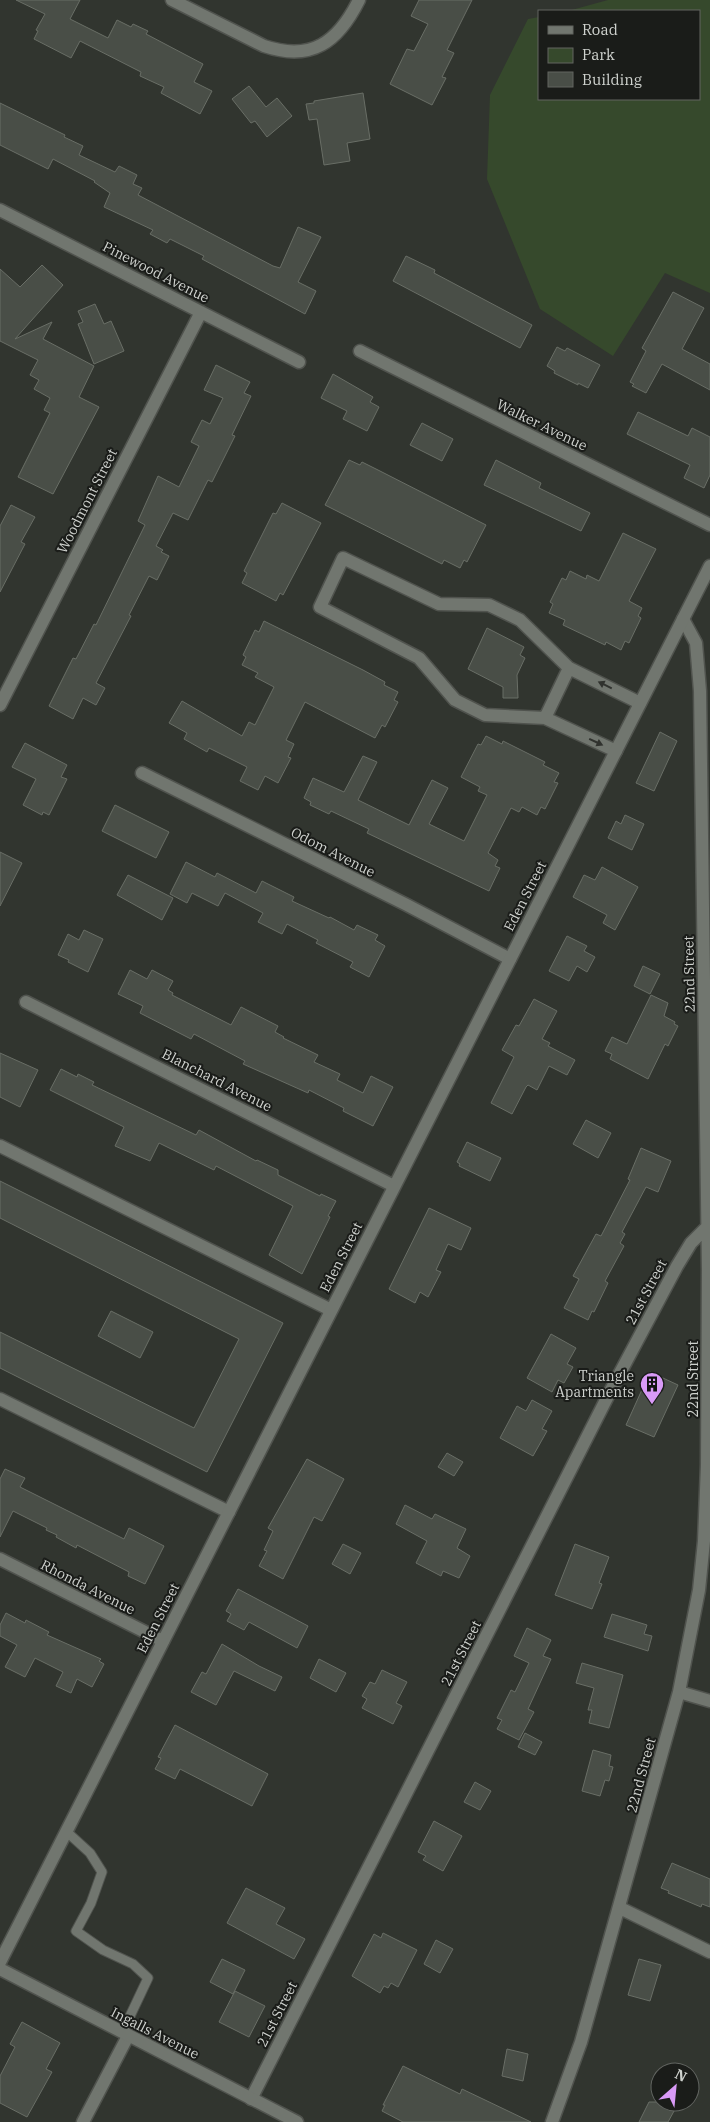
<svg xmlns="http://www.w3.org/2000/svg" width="710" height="2122" font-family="'IBM Plex Serif',serif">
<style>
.green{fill:#36492c}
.building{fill:#494e47;stroke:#696e66}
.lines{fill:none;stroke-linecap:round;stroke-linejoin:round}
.lane-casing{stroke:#50534e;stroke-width:11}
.street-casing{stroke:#50534e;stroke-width:15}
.secondary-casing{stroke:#50534e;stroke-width:15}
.lane{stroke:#71766f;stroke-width:9}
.street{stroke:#71766f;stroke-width:12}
.secondary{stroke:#71766f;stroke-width:12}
.oneway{fill:#30322e}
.labels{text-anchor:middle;stroke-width:4;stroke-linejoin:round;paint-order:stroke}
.street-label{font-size:14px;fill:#cfd2ce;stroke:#1a1c19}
.poi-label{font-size:14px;fill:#cfd2ce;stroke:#1a1c19;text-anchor:end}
</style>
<rect width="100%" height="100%" fill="#31352f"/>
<path class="green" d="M608 0H710V293L665 273 613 356 540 309 487 179 490 95 528 19 539 17V99H699V11H568Z"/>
<path class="building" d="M16 0H80L70 19 108 38 117 20 131 27 133 24 148 31 146 34 203 64 194 82 212 91 200 114 161 93 164 87 140 76 141 72 80 41 71 58 34 39 38 31 36 30 45 14Z
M419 0H472L447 50 454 53 442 77 446 78 432 105 390 84 407 49 414 51 428 24 411 16Z
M249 86 266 107 277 98 292 116 267 137 255 121 251 123 232 99Z
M363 93 370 139 347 143 350 161 324 165 317 119 309 120 306 104 314 103V101Z
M0 103 65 135 64 137 83 146 79 155 115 172 119 166 137 175 133 184 142 188 138 195 273 266 280 268 298 227 321 237 298 282 316 291 305 314 202 259 204 256 170 239 167 243 150 234 153 230 104 207 110 193 94 182 95 181 53 159 48 169 0 145Z
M406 256 435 270 434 273 532 325 520 348 393 281Z
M42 265 63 285 15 339 52 322 43 339 94 366 79 397 99 407 53 494 18 477 50 413 44 410 50 398 34 389 39 380 30 375 38 360 0 341V269L20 287Z
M673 292 704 308 682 349 710 364V390L662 364 646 393 632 386 634 384 630 382 646 351 642 348Z
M95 304 104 324 111 321 124 351 94 364 78 324 83 322 78 311Z
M557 347 565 351 567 348 600 365 588 388 578 383V385L554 373 555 371 547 366Z
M216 365 250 382 244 393 251 396 232 435 235 436 212 482 208 480 188 520 173 513 156 546 163 550 161 552 169 556 157 580 149 576 129 615 131 616 96 683 105 688 96 705 83 698 73 719 49 706 73 658 76 659 94 624 96 625 145 525 138 521 158 476 179 487 199 446 191 442 202 420 210 424 223 398 204 390Z
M333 374 373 397 370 402 379 407 367 431 343 419 347 411 321 398Z
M638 412 688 436 692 428 710 437V475L704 488 684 478 690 465 627 434Z
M422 423 453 439 442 461 410 445Z
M349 460 360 465 362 462 378 470 486 525 467 562 464 560 460 568 444 560 442 564 325 505Z
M496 460 541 483 539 488 590 513 581 531 484 485Z
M282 503 321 523 283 595 280 593 276 601 242 583 247 573 244 571 273 513 276 514Z
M11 505 35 517 21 542 25 544 0 592V526Z
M623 533 656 549 629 601 642 608 638 616 641 618 629 643 625 641 621 650 606 642 605 645 563 625 565 620 549 613 553 604 550 602 562 578 566 580 570 571 586 579 587 575 599 581Z
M264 621 363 670 385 682 384 685 398 692 394 700 398 702 385 727 382 725 375 738 305 702 286 740 294 744 288 757 291 758 278 783 265 776 258 790 240 781 247 767 209 748 207 752 184 739 187 733 169 723 182 701 242 736 249 722 255 725 274 687 255 677 258 673 242 665 246 657 243 655 255 630 259 632Z
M487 628 524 647 520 655 525 658 517 675 518 698H503V687L468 669Z
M660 732 677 741 654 791 636 783Z
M486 736 502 744 503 741 545 762 543 765 559 773 554 782 558 783 545 809 541 807 537 815 522 807 519 812 511 808 488 853 498 860 495 866 500 868 489 891 367 833 369 829 331 811 329 814 310 805 311 802 304 798 313 778 344 792 363 756 377 762 358 800 409 825 432 780 448 788 429 824 464 841 487 795 478 791 480 787 461 777 478 744 481 745Z
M25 743 67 765 61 777 67 779 49 815 43 812 42 815 23 805 36 779 12 767Z
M115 805 169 832 156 858 102 831Z
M625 815 644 824 632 850 608 838 616 821 621 824Z
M0 852 22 863 0 906Z
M186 862 215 877 217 873 256 893 262 881 294 897 292 901 329 918 330 917 354 930 357 925 378 935 375 940 385 946 369 977 350 967 353 962 316 943 318 940 287 924 282 934 258 922 263 913 225 893 218 906 192 893 187 903 170 894Z
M602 867 638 887 615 930 603 923 607 915 573 897 584 875 595 880Z
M128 875 173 898 162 920 117 895Z
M84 930 103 939 88 972 68 962 69 960 58 955 68 934 79 940Z
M567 936 587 946 584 951 595 957 587 972 577 966 569 981 549 971Z
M643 966 660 974 650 994 634 986Z
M130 970 147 979 152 970 173 981 168 990 173 993 172 995 231 1025 241 1007 278 1026 275 1032 284 1037 283 1038 318 1055 314 1062 340 1074 337 1080 363 1093 371 1076 393 1087 373 1126 343 1111 344 1108 309 1090 308 1093 243 1064 245 1061 194 1034 191 1039 140 1013 143 1006 118 994Z
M651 995 668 1003 664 1016 675 1022 674 1024 678 1026 668 1046 665 1044 648 1079 610 1059 612 1054 605 1051 612 1037 627 1044Z
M534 999 557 1011 542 1039 550 1043 548 1046 575 1060 567 1075 549 1066 537 1090 528 1085 526 1087 512 1114 491 1103 514 1057 502 1050 516 1025 519 1026Z
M0 1053 38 1070 20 1107 0 1097Z
M61 1069 77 1077 78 1074 94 1082 92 1085 196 1135 199 1130 256 1161 257 1160 278 1170V1175L320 1196 321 1194 336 1201 328 1216 330 1217 302 1274 269 1255 293 1206 216 1166 214 1170 159 1143 150 1161 115 1146 124 1127 50 1090Z
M586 1120 611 1133 598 1158 573 1144Z
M467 1142 501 1158 490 1181 459 1166 460 1164 457 1162Z
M641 1148 671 1161 658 1192 646 1187 622 1232 625 1234 620 1243 624 1246 605 1281 608 1283 594 1312 592 1311 588 1320 564 1308 579 1279 573 1276 596 1234 601 1236 630 1180 628 1179Z
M0 1181 283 1323 207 1472 0 1368V1332L194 1428 239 1339 0 1218Z
M429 1208 471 1228 461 1250 448 1244 436 1270 441 1272 428 1297 420 1292 415 1303 389 1289Z
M111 1311 153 1332 140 1358 98 1336Z
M551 1334 576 1348 567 1364 573 1367 564 1383 558 1380 552 1392 527 1378Z
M650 1372 678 1385 654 1437 626 1425Z
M532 1400 552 1411 542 1429 547 1431 533 1456 500 1438 517 1406 526 1411Z
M447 1453 463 1462 454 1476 438 1467Z
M307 1459 344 1479 322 1521 314 1517 283 1579 259 1566 267 1551 264 1550 273 1531 268 1528Z
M5 1469 25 1478 20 1487 124 1539 129 1528 164 1546 145 1584 128 1576 129 1572 77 1545 76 1548 56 1537 57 1535 46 1530 47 1528 13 1511 0 1537V1479Z
M405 1505 432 1519 435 1514 466 1529 457 1548 470 1556 459 1578 443 1571 441 1576 416 1563 427 1541 396 1524Z
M343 1544 361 1553 350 1574 332 1564Z
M575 1544 609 1557 599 1583 602 1584 592 1609 555 1595Z
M238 1589 308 1626 297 1648 249 1622 244 1630 227 1621 231 1614 226 1611Z
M6 1613 25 1623 26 1620 49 1632 47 1635 101 1659 99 1661 104 1664 92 1687 77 1679 71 1693 56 1686 63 1672 35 1658 25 1677 5 1667 17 1645 0 1636V1625Z
M612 1614 647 1625 644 1634 652 1636 648 1651 604 1637Z
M527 1628 551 1640 543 1656 551 1659 528 1709 534 1712 519 1740 497 1729 502 1720 497 1718 511 1690 515 1692 529 1663 514 1656Z
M222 1644 259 1666 282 1677 275 1691 234 1671 216 1705 191 1692 202 1672 206 1674Z
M319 1659 346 1673 336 1692 310 1678Z
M582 1663 623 1675 609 1728 589 1723 592 1710H588L594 1688 576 1683Z
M382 1670 407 1682 396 1703 402 1706 393 1724 362 1708 367 1699 362 1696 370 1682 375 1684Z
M175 1725 268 1774 252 1806 180 1769 175 1779 155 1769 161 1758 158 1757Z
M525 1733 542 1742 535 1755 518 1747Z
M593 1750 611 1755 609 1766 613 1767 609 1781 605 1780 600 1796 582 1791Z
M475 1782 491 1791 480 1810 464 1802Z
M434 1821 462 1836 443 1871 423 1860 426 1856 418 1852Z
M672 1863 710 1879V1907L702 1904 701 1907 668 1893 669 1891 661 1888Z
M246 1888 285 1908 276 1924 305 1939 294 1959 227 1923Z
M383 1933 417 1950 398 1987 391 1983 388 1988 384 1986 380 1993 352 1976 374 1934 381 1938Z
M436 1940 453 1949 440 1973 424 1964Z
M222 1959 245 1970 233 1994 210 1982Z
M639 1959 661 1965 650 2001 628 1995Z
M235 1991 265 2006 249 2037 219 2022Z
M22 2022 60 2043 46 2069 52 2072 27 2117 0 2103V2076L15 2047 10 2044Z
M507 2049 528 2054 523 2081 502 2076Z
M403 2066 460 2094 462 2089 531 2122H403L382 2111 385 2105H383Z
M649 2102H679L668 2122H639Z"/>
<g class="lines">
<g class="lane-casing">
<path id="lane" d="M67 1832 90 1853 102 1872 91 1903 76 1931 103 1950 133 1964 148 1978 122 2033"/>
</g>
<g class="street-casing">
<path id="street" d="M172 0 264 46C312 62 338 42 359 0
M0 210 299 362
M360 351 710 525
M0 705 201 312
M545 718 569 668
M616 751 545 718 485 715 455 700 419 658 320 607 343 558 439 604 489 605 520 620 569 668 640 703
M142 773 405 904 510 959
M26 1002 394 1186
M0 1146 331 1310
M0 1399 229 1512
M0 1559 163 1641
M679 1692 710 1701
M620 1908 710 1952
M251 2099 612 1388 677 1266 691 1243 707 1227
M83 2122 128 2036
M552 2122 581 2042 679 1692 699 1590 704 1541 707 1465 708 1270 700 691 696 643 683 619"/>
</g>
<g class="secondary-casing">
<path id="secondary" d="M0 1962 710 566
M0 1969 297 2122"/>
</g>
<use href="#lane" class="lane"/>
<use href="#street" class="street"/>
<use href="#secondary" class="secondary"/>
</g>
<defs><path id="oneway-solid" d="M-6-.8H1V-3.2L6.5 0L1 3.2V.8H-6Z" transform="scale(1.25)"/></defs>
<g class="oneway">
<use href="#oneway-solid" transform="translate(605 685) rotate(-154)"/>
<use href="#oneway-solid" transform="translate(596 742) rotate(25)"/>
</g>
<defs>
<g id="building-pin" transform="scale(1.25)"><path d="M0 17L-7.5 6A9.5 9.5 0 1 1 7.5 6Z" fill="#d99af7" stroke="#1a1c19"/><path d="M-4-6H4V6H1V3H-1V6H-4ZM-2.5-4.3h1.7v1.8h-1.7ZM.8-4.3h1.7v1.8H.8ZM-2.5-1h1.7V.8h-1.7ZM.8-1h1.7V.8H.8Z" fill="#111"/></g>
</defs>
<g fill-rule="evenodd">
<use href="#building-pin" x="652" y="1384"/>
</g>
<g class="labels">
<g class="street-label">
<text transform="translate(156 272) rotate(27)" y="5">Pinewood Avenue</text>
<text transform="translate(542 425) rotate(26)" y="5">Walker Avenue</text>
<text transform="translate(87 501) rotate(-63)" y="5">Woodmont Street</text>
<text transform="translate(333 852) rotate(27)" y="5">Odom Avenue</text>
<text transform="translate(525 896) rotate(-63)" y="5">Eden Street</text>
<text transform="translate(689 974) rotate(-91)" y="5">22nd Street</text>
<text transform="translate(217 1080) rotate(27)" y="5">Blanchard Avenue</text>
<text transform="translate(341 1257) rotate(-63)" y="5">Eden Street</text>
<text transform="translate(646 1292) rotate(-62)" y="5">21st Street</text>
<text transform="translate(693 1379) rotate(-90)" y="5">22nd Street</text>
<text transform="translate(88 1587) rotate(27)" y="5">Rhonda Avenue</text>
<text transform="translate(158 1618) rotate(-63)" y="5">Eden Street</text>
<text transform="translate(461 1653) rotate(-63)" y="5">21st Street</text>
<text transform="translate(641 1775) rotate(-75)" y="5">22nd Street</text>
<text transform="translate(277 2014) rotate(-63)" y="5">21st Street</text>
<text transform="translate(155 2033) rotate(27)" y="5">Ingalls Avenue</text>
</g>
<g class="poi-label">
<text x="634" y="1381">Triangle<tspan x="634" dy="16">Apartments</tspan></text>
</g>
</g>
<rect x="538" y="10" width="162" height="90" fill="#1a1c19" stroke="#626561"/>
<rect x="548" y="26" width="25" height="8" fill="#71766f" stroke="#626561"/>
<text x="582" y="35" font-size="15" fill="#cfd2ce">Road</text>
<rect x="548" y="48" width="25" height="15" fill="#36492c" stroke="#626561"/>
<text x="582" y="60" font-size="15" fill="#cfd2ce">Park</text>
<rect x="548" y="72" width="25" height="15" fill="#494e47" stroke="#626561"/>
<text x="582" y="85" font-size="15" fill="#cfd2ce">Building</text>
<g transform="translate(675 2087) rotate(27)"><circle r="24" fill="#1a1c19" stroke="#626561"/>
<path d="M0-4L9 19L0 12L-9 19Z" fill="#d99af7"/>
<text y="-8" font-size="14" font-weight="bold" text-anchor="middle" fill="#cfd2ce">N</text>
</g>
</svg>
